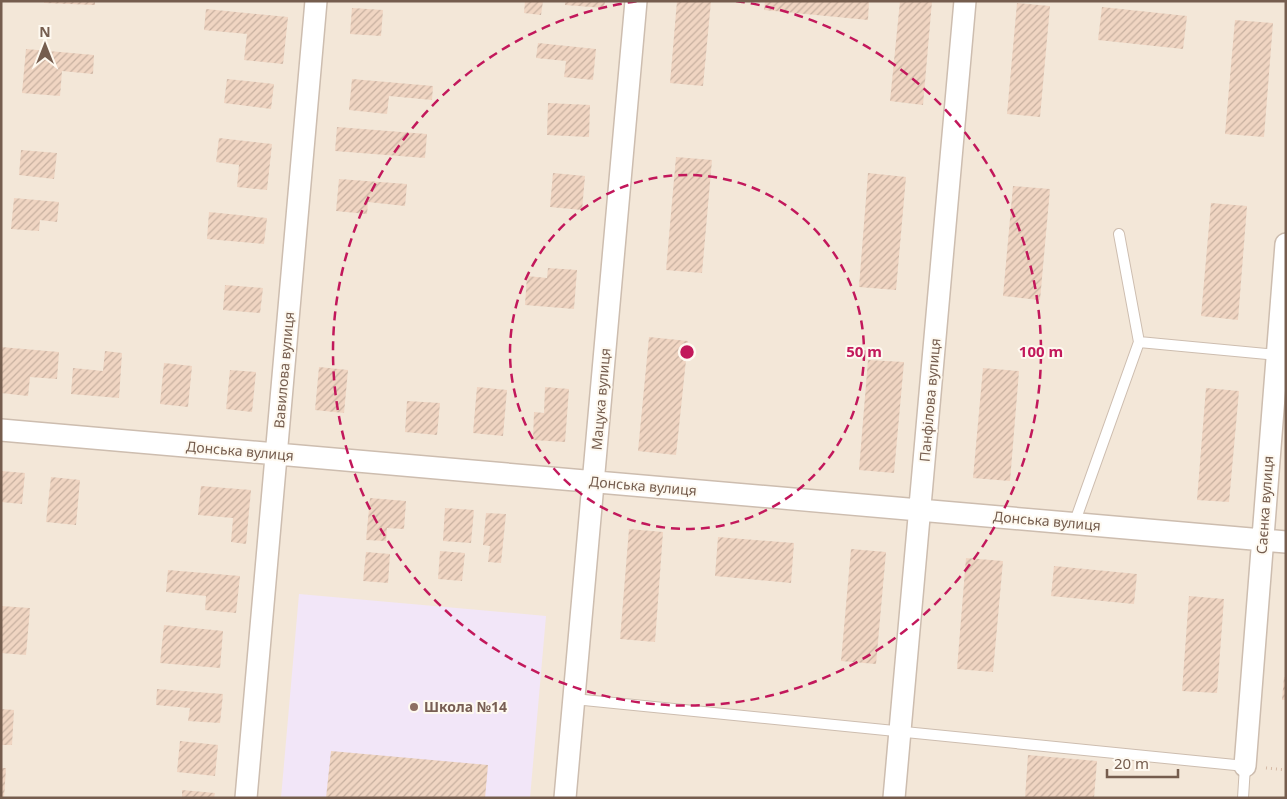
<svg xmlns="http://www.w3.org/2000/svg" width="1287" height="799" font-family="'Noto Sans',sans-serif">
<style>
.residential{fill:#f3e7d8}
.education{fill:#f2e6f8}
.building{fill:url(#building-hatch)}
.lines{fill:none;stroke-linecap:round;stroke-linejoin:round}
.service-casing{stroke:#cdbdaf;stroke-width:12}
.minor-casing{stroke:#cdbdaf;stroke-width:24}
.path{stroke:#d5b9a5;stroke-width:3;stroke-dasharray:1 4;stroke-linecap:butt}
.service{stroke:#fff;stroke-width:10}
.minor{stroke:#fff;stroke-width:21}
.ring{fill:none;stroke:#c2185b;stroke-width:2.5;stroke-dasharray:9 6}
.education-dot{fill:#8d6e63;stroke:#fef9f0;stroke-width:2}
.labels{text-anchor:middle;stroke-width:4;stroke-linejoin:round;paint-order:stroke}
.street-label{font-size:14px;fill:#755d4e;stroke:#fef9f0}
.education-label{font-size:14px;font-weight:bold;fill:#785e54;stroke:#fef9f0;text-anchor:start}
.centre{fill:#c2185b;stroke:#fef9f0;stroke-width:2.5}
.ring-label{font-size:15px;text-anchor:middle;font-weight:bold;fill:#c2185b;stroke:#fef9f0;stroke-width:4;stroke-linejoin:round;paint-order:stroke}
</style>
<defs>
<pattern id="building-hatch" width="6" height="6" patternUnits="userSpaceOnUse" patternTransform="scale(1.25)"><rect width="6" height="6" fill="#f0d5c2"/><path d="M-1 1l2-2M0 6l6-6M5 7l2-2" fill="none" stroke="#c7b0a0"/></pattern>
</defs>
<rect width="100%" height="100%" fill="#fcf5e9"/>
<path class="residential" d="M1 1H1286V798H1Z"/>
<path class="education" d="M299 594 546 616 530 798H281Z"/>
<path class="building" d="M44 1H95V5L44 3Z
M525 1H543L541 15 524 13Z
M565 1H605L604 8 565 5Z
M677 1H711L703 86 670 83Z
M765 1H869L868 20 764 10Z
M900 1H932L923 105 890 101Z
M1017 3 1050 6 1040 117 1007 114Z
M1102 7 1187 16 1183 49 1098 40Z
M352 8 383 10 381 36 350 34Z
M206 9 288 17 283 64 244 60 247 34 204 30Z
M1235 20 1273 23 1264 137 1225 134Z
M538 43 596 49 593 80 564 77 566 61 536 58Z
M26 49 94 55 93 74 62 71 60 96 22 93Z
M227 79 274 84 271 109 224 103Z
M352 79 433 86 432 100 389 96 387 114 349 110Z
M548 103 590 105 589 137 547 135Z
M337 127 427 134 425 158 335 151Z
M219 138 272 144 267 190 237 187 239 165 216 162Z
M21 150 57 153 54 179 19 175Z
M676 157 712 160 702 273 666 270Z
M553 173 585 176 582 210 550 207Z
M868 173 906 177 896 290 859 287Z
M339 179 407 184 405 206 368 202 367 214 336 211Z
M1013 186 1050 189 1040 300 1003 296Z
M14 198 59 202 57 222 40 220 39 231 11 229Z
M1211 203 1247 206 1238 320 1201 316Z
M209 212 267 218 264 244 207 239Z
M548 268 577 270 574 309 525 305 527 276 547 278Z
M225 285 263 288 260 313 223 310Z
M649 337 688 341 676 455 638 451Z
M1 347 59 352 57 379 30 377 28 396 1 393Z
M105 351 122 353 119 398 71 394 73 368 103 371Z
M868 360 904 362 894 473 859 470Z
M164 363 192 366 188 407 160 404Z
M319 367 348 370 344 413 315 410Z
M983 368 1019 371 1010 481 973 478Z
M230 370 256 372 252 412 226 409Z
M477 387 507 390 503 436 473 433Z
M545 387 569 389 565 442 533 440 534 412 544 413Z
M1206 388 1239 391 1229 502 1197 500Z
M407 401 440 403 437 435 405 432Z
M1 471 25 473 22 504 1 502Z
M51 477 80 480 76 525 46 522Z
M201 486 251 490 246 544 231 542 233 518 198 515Z
M370 498 406 501 404 529 387 528 386 541 366 540Z
M445 508 474 510 471 543 443 541Z
M486 513 506 514 501 563 488 562 490 546 483 545Z
M629 529 663 532 655 642 620 639Z
M718 537 794 543 791 583 715 576Z
M851 549 886 552 876 664 841 661Z
M440 551 465 553 462 581 438 579Z
M366 552 390 554 388 583 363 581Z
M966 558 1003 561 993 672 957 669Z
M1054 566 1137 574 1134 604 1051 596Z
M168 570 240 576 236 613 205 610 206 596 166 592Z
M1189 596 1224 599 1217 693 1182 691Z
M1 606 30 608 26 655 1 653Z
M164 625 223 631 220 668 160 663Z
M1284 677H1286V700H1282Z
M157 689 223 694 220 723 188 721 190 708 156 705Z
M1 709 14 710 12 745H1Z
M180 741 218 745 215 776 177 772Z
M331 751 488 765 485 798H326Z
M1028 755 1097 761 1094 798H1025Z
M1 768H6L4 798H1Z
M182 790 215 793 214 798H182Z"/>
<g class="lines">
<g class="service-casing">
<path id="service" d="M1139 342 1277 355
M1074 524 1139 342 1119 234
M574 699 1245 766 1243 798"/>
</g>
<g class="minor-casing">
<path id="minor" d="M1 430 1286 542
M1245 766 1286 244
M246 798 316 1
M565 798 636 1
M894 798 965 1"/>
</g>
<path class="path" d="M1266 768 1286 770"/>
<use href="#service" class="service"/>
<use href="#minor" class="minor"/>
</g>
<g class="ring">
<circle cx="687" cy="352" r="177"/>
<path d="M736 1A354 354 0 1 1 638 1"/>
</g>
<circle class="education-dot" cx="414" cy="707" r="5"/>
<g class="labels">
<g class="street-label">
<text transform="translate(284 370) rotate(-85)" y="5">Вавилова вулиця</text>
<text transform="translate(601 399) rotate(-85)" y="5">Мацука вулиця</text>
<text transform="translate(930 400) rotate(-85)" y="5">Панфілова вулиця</text>
<text transform="translate(240 451) rotate(5)" y="5">Донська вулиця</text>
<text transform="translate(643 486) rotate(5)" y="5">Донська вулиця</text>
<text transform="translate(1265 505) rotate(-86)" y="5">Саєнка вулиця</text>
<text transform="translate(1047 521) rotate(5)" y="5">Донська вулиця</text>
</g>
<g class="education-label">
<text x="424" y="712">Школа №14</text>
</g>
</g>
<circle cx="687" cy="352" r="8" class="centre"/>
<g class="ring-label">
<text x="864" y="357">50 m</text>
<text x="1041" y="357">100 m</text>
</g>
<rect width="1287" height="799" fill="none" stroke="#755d4e" stroke-width="5"/>
<g transform="translate(45 45)" stroke="#fef9f0" stroke-width="4" paint-order="stroke">
<path d="M0-4L9 19L0 12L-9 19Z" fill="#755d4e"/>
<text y="-8" font-size="14" font-weight="bold" text-anchor="middle" fill="#755d4e">N</text>
</g>
<path d="M1107 769v8h71v-8" fill="none" stroke="#755d4e" stroke-width="2.5"/>
<text x="1114" y="769" font-size="15" fill="#755d4e" stroke="#fef9f0" stroke-width="4" paint-order="stroke">20 m</text>
</svg>
